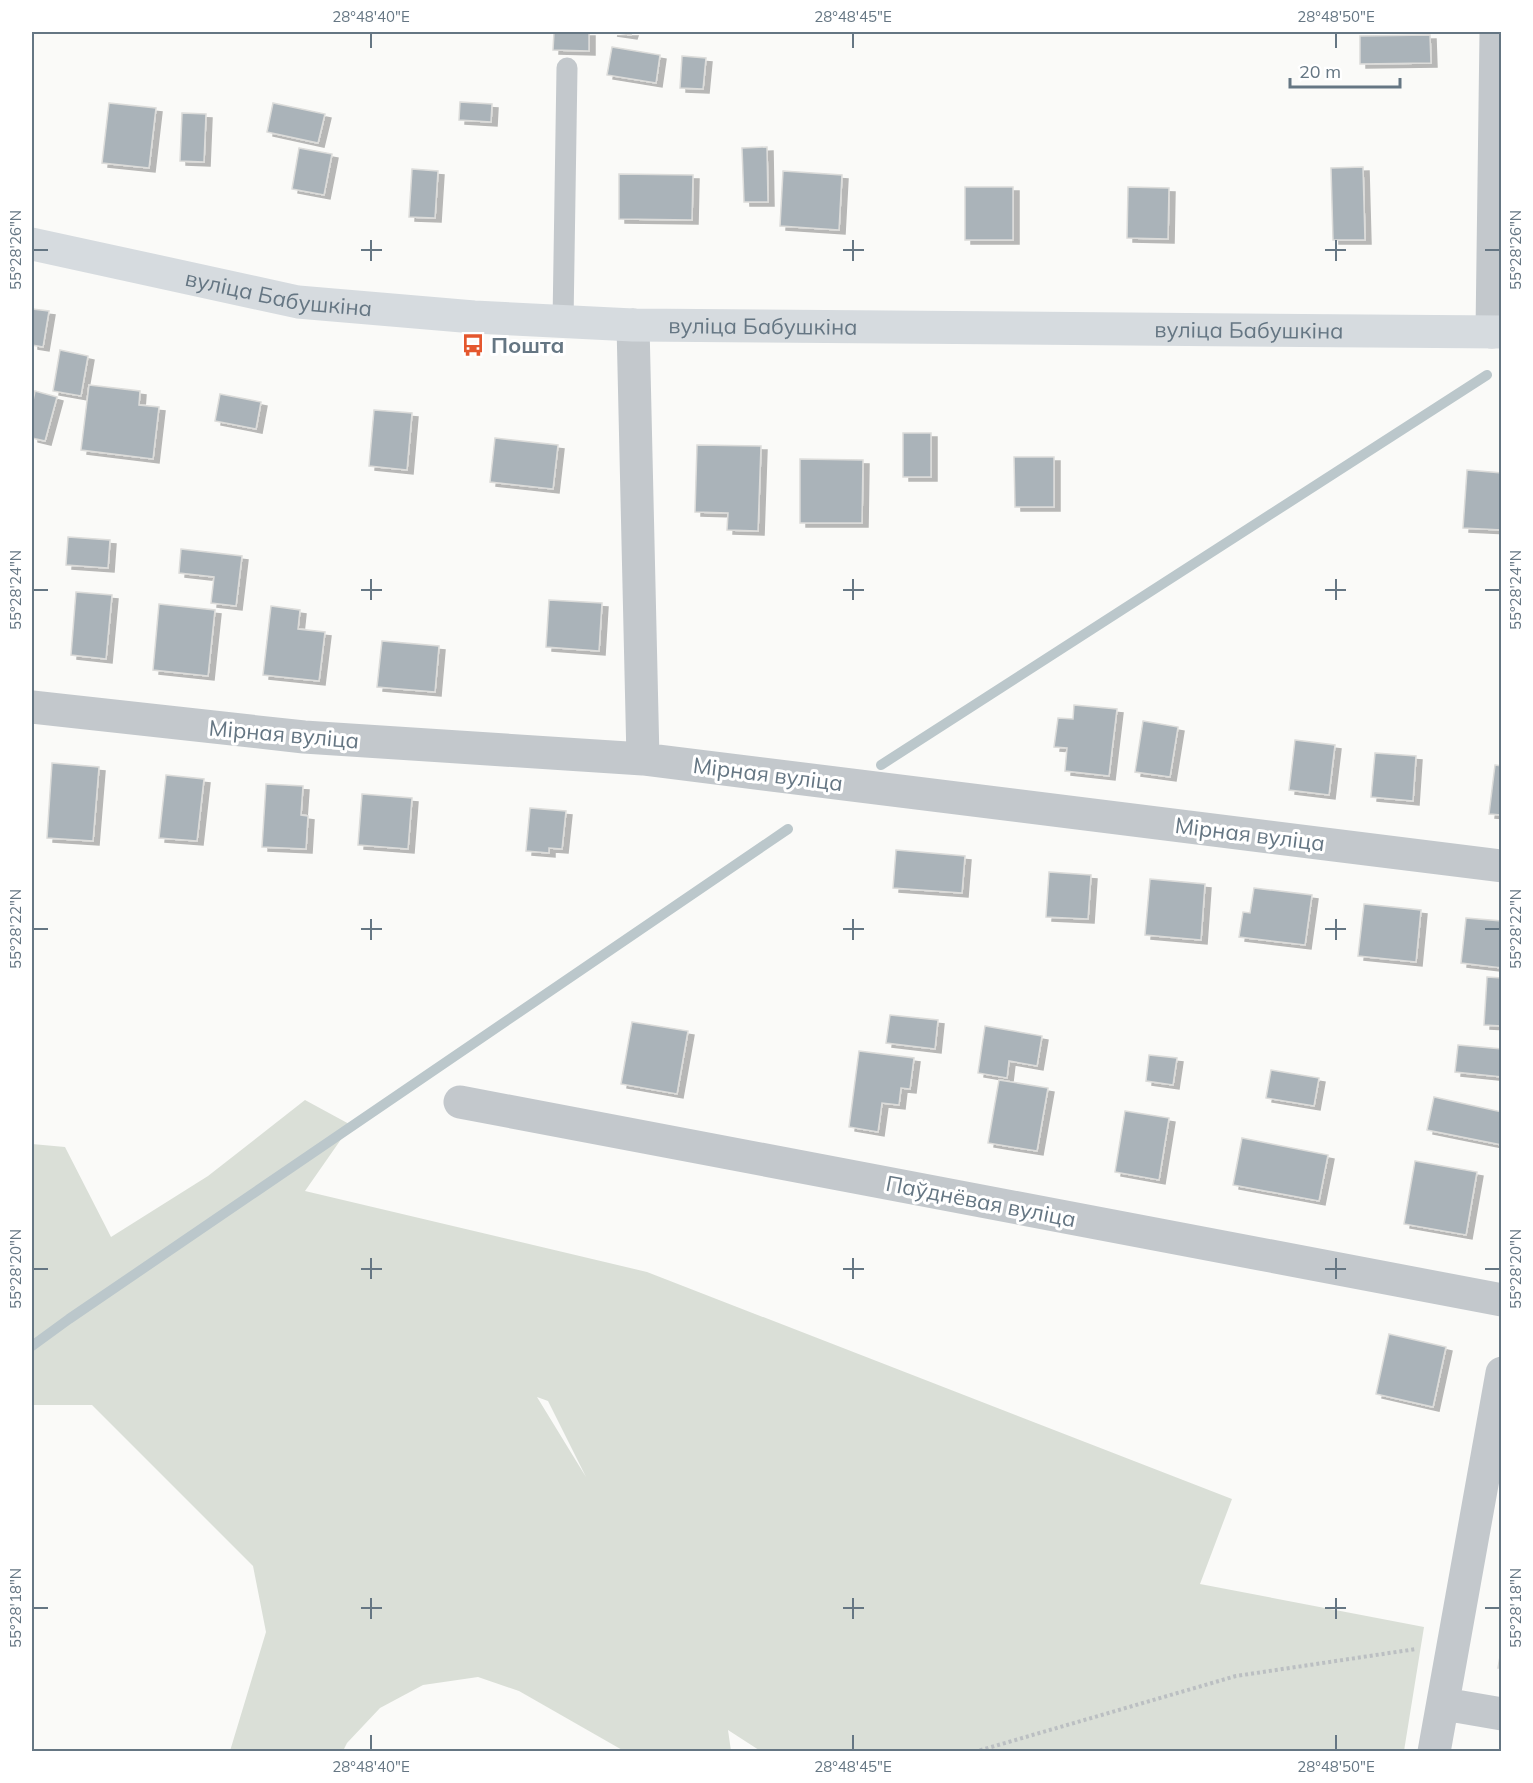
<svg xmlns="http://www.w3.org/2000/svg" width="1533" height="1783" font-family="Mulish,sans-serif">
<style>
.green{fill:#dadfd7;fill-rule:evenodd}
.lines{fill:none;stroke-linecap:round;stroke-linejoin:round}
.stream{stroke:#bbc7cb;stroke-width:10}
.building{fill:#aab3b9;stroke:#dcdcda;stroke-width:1.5;filter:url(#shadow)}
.path{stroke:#bbbfc2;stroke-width:4;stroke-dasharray:3 3;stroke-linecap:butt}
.lane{stroke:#c3c8cc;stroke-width:21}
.street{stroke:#c3c8cc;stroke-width:33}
.secondary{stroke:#d6dbdf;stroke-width:33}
.ticks{fill:none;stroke:#657683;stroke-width:2}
.labels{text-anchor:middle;stroke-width:6;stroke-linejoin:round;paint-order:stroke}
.street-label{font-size:22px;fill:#657683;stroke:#fff}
.poi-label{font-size:22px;font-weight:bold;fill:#657683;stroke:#fff;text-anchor:start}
.neatline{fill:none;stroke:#657683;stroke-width:2}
.ticks-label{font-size:15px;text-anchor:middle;fill:#657683}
</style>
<defs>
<filter id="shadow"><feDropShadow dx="6" dy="4" stdDeviation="0" flood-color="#0004"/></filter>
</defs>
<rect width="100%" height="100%" fill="#fafaf8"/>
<path class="green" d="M305 1100 351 1125 305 1191 647 1272 1232 1499 1200 1584 1424 1627 1404 1751 762 1752 728 1730 731 1751H624L519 1691 478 1677 423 1685 380 1708 347 1743 343 1751H230L266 1632 253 1566 92 1405H32V1144L65 1147 111 1237 208 1176ZM537 1397 548 1401 586 1477Z"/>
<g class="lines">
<path class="stream" d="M881 765 1487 375
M32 1346 69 1319 788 829"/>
</g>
<path class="building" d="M554 32H589V51L553 50Z
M611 32H632L631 35Z
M1430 35 1431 63 1360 64V36Z
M612 47 660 55 656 83 607 75Z
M682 56 706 58 703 89 680 88Z
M460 102 492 104 491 122 459 120Z
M109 103 156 108 149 168 102 163Z
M273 103 325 114 318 143 267 132Z
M182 113 206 114 204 162 180 161Z
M767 147 768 202H744L742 148Z
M299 148 332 154 324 195 292 189Z
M1363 167 1365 240H1333L1331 168Z
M412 169 438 171 435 218 409 217Z
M783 171 842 175 839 230 780 226Z
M619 174 693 175 692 220 619 219Z
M965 187H1013V240H965Z
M1128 187 1169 188 1168 239 1127 238Z
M32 309 49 311 43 347 32 345Z
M60 350 88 356 81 396 53 391Z
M89 385 140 391 139 405 159 407 153 459 81 450Z
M35 391 57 397 45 441 32 438V406Z
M220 394 261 402 256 429 215 421Z
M374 410 412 413 407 470 369 466Z
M903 433H931V477H903Z
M495 438 558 445 553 489 490 482Z
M697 445 761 446 758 531 727 530 728 513 695 512Z
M1014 457H1054V507H1015Z
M800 459 863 460 862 523H800Z
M1467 470 1502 473V530L1463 528Z
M68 537 110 540 108 568 66 565Z
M181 549 242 556 236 606 211 603 214 577 179 573Z
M76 592 112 595 106 659 71 655Z
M549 600 602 603 599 651 546 647Z
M159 604 215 610 208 676 153 670Z
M271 606 300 610 298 629 325 632 319 681 263 675Z
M382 641 439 646 435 692 377 687Z
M1074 705 1117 709 1109 776 1065 771 1067 748 1054 747 1058 718 1073 719Z
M1143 721 1178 727 1170 777 1135 772Z
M1295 740 1335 745 1329 795 1289 790Z
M1375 753 1416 756 1413 801 1371 797Z
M52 763 99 767 93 841 47 838Z
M1495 765 1502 766V815L1489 814Z
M166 775 204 779 197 841 159 838Z
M266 784 303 786 301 815 308 816 306 849 262 847Z
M362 794 412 798 408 849 358 845Z
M530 808 566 811 562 849 549 848V853L526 851Z
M896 850 965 856 962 893 893 888Z
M1049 872 1091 875 1088 919 1046 917Z
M1150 879 1205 884 1201 940 1145 935Z
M1254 888 1312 895 1305 945 1239 937 1243 912 1250 913Z
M1364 904 1421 910 1416 962 1358 956Z
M1466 918 1502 921V968L1461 963Z
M1487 977 1502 978V1026L1484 1025Z
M890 1015 938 1020 935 1049 886 1043Z
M632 1022 688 1031 677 1094 621 1084Z
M985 1026 1042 1036 1037 1066 1009 1061 1007 1078 978 1073Z
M1458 1045 1502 1049V1077L1455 1072Z
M859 1051 914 1058 910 1089 901 1088 899 1105 882 1103 878 1132 849 1127Z
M1149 1055 1177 1058 1173 1085 1146 1081Z
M1271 1070 1319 1078 1314 1106 1266 1098Z
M999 1080 1048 1088 1037 1151 988 1143Z
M1434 1097 1502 1112V1145L1427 1130Z
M1125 1111 1169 1118 1159 1180 1115 1172Z
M1242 1138 1328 1155 1319 1201 1233 1185Z
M1415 1161 1477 1172 1466 1235 1404 1224Z
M1389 1334 1446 1347 1433 1407 1376 1394Z
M1502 1645V1668H1498Z"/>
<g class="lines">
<path class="path" d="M974 1752 1236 1676 1416 1649"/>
<path class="lane" d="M563 322 567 68"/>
<path class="street" d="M633 325 643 759
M1492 332 1496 32
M32 707 304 737 643 759 1502 866
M460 1102 1502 1300
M1444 1704 1502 1714
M1434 1752 1502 1373"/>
<path class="secondary" id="s1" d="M32 244 298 302 474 317 633 325 1502 332"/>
</g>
<path class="ticks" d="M371 33V48M853 33V48M1336 33V48M371 240V261M853 240V261M1336 240V261M33 250H48M361 250H382M843 250H864M1325 250H1346M1485 250H1500M371 579V600M853 579V600M1336 579V600M33 590H48M361 590H382M843 590H864M1325 590H1346M1485 590H1500M371 919V940M853 919V940M1336 919V940M33 929H48M361 929H382M843 929H864M1325 929H1346M1485 929H1500M371 1258V1279M853 1258V1279M1336 1258V1279M33 1269H48M361 1269H382M843 1269H864M1325 1269H1346M1485 1269H1500M371 1598V1619M853 1598V1619M1336 1598V1619M33 1608H48M361 1608H382M843 1608H864M1325 1608H1346M1485 1608H1500M371 1735V1750M853 1735V1750M1336 1735V1750"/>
<defs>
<g id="bus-bare" transform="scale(1.8)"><path d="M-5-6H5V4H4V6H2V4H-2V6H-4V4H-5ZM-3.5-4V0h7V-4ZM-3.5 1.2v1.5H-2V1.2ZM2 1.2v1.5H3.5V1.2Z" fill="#e4572e" stroke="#fff" stroke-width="2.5" paint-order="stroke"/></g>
</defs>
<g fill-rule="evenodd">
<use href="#bus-bare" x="473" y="345"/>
</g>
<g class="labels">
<g class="street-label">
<text dy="8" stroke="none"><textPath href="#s1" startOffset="252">вуліца Бабушкіна</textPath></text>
<text dy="8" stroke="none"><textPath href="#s1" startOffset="738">вуліца Бабушкіна</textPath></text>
<text dy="8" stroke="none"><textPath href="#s1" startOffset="1224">вуліца Бабушкіна</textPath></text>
<text transform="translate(284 734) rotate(5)" y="8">Мірная вуліца</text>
<text transform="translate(768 774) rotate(7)" y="8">Мірная вуліца</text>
<text transform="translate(1250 834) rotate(7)" y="8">Мірная вуліца</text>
<text transform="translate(981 1201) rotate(11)" y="8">Паўднёвая вуліца</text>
</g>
<g class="poi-label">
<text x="491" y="353">Пошта</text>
</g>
</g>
<rect width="1533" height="1783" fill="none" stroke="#ffffff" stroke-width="66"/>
<path d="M1290 78v9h110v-9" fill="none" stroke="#657683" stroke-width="3"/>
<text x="1299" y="78" font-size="18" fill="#657683" stroke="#ffffff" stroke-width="4.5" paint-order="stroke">20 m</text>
<rect x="33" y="33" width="1467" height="1717" class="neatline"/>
<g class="ticks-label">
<text x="371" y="22">28°48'40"E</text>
<text x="853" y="22">28°48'45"E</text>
<text x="1336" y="22">28°48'50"E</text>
<text transform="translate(16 250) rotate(-90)" y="5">55°28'26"N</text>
<text transform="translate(1516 250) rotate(-90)" y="5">55°28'26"N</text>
<text transform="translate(16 590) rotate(-90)" y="5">55°28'24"N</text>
<text transform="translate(1516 590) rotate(-90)" y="5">55°28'24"N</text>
<text transform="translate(16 929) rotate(-90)" y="5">55°28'22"N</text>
<text transform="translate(1516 929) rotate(-90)" y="5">55°28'22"N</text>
<text transform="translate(16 1269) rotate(-90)" y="5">55°28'20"N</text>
<text transform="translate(1516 1269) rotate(-90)" y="5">55°28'20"N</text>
<text transform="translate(16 1608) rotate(-90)" y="5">55°28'18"N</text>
<text transform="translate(1516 1608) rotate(-90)" y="5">55°28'18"N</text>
<text x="371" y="1772">28°48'40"E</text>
<text x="853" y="1772">28°48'45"E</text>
<text x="1336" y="1772">28°48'50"E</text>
</g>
</svg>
